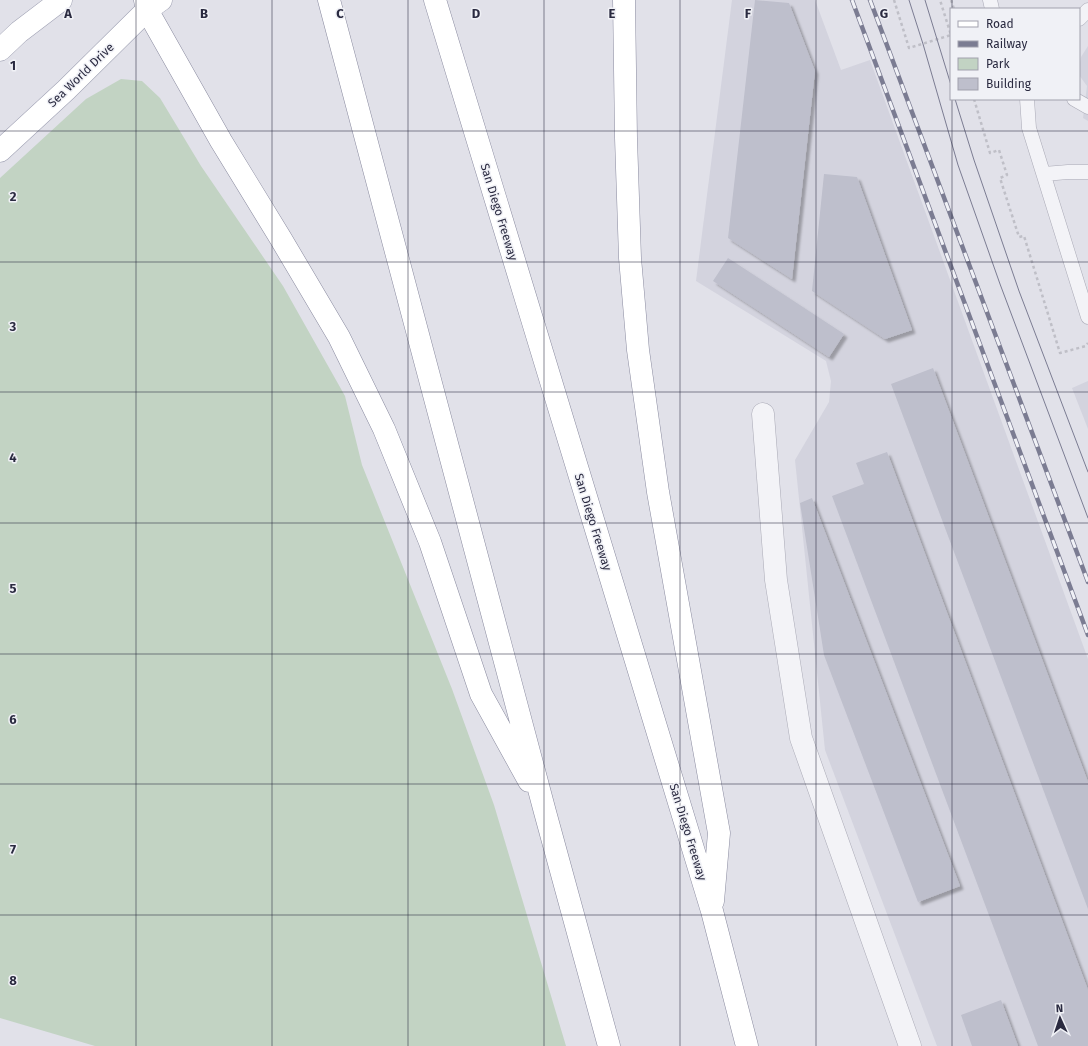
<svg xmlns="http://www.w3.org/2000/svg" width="1088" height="1046" font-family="'Fira Sans',sans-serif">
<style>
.built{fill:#d3d3de}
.green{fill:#c2d3c3}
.building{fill:#bebfcc;filter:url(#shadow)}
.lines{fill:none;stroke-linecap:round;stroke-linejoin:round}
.lane-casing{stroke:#aaaab6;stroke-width:15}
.street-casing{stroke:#aaaab6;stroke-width:23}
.primary-casing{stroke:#a0a2b4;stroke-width:23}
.highway-casing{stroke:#898a9f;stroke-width:23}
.path{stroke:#bfbfc7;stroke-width:2.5;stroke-dasharray:3 3;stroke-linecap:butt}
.lane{stroke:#f3f3f7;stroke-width:14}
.street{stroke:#f3f3f7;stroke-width:22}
.primary{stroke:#fff;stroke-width:22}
.highway{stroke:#fff;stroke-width:22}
.tram{stroke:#7b7c92;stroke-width:1}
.rail-casing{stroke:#7b7c92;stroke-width:4.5}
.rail{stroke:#f0f1f6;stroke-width:3;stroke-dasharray:9;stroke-linecap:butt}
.grid{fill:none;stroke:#2a2a40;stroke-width:1;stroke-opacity:0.55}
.labels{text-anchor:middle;stroke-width:3;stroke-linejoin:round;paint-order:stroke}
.street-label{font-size:12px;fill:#2a2a40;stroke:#f0f1f6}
.grid-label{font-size:13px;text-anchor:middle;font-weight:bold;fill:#2a2a40;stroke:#f0f1f6;stroke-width:3;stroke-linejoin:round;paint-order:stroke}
</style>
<defs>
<filter id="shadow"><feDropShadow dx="3.5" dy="3.5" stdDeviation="1" flood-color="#0004"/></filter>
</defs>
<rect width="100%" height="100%" fill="#e1e1e9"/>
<path class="built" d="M732 0H815L841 70 870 60 1088 659V1046H937L825 750 795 460 829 402 831 381 826 361 696 281Z
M1088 46V121L1083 118 1087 86 1079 75V67L1081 57Z
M1088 381V429L1072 388Z"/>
<path class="green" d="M121 79 142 81 160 98 201 166 283 286 345 396 362 465 452 689 494 805 566 1046H95L0 1018V178L86 99Z"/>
<path class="building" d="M755 0 789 3 815 71 792 279 728 238Z
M824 174 857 177 912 330 885 339 812 291Z
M728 258 844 334 829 357 713 281Z
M933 368 1088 782V909L891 384Z
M887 452 1088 990V1046H1038L832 496 864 484 856 463Z
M812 498 960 886 918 902 824 655 800 503Z
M1001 1000 1018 1046H972L961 1015Z"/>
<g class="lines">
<g class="lane-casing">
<path id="lane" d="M990 0 992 9
M1079 19 1088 10
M1027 99 1029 128 1088 317
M1074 99 1088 107
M1044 174 1068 172H1088"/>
</g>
<g class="street-casing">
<path id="street" d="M763 414 776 580 801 738 910 1046"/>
</g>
<g class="primary-casing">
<path id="primary" d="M0 50 19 32 61 0
M0 151 66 90 147 10 161 0"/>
</g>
<g class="highway-casing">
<path id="highway" d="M145 0 147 10 221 141 281 239 339 337 384 429 430 542 481 694 529 781
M329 0 545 812 609 1046
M435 0 712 911 747 1046
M624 0 626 138 630 258 638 350 658 492 719 833 713 901"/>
</g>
<path class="path" d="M894 0 909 48 951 35 940 0
M951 0 954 9
M974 99 990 153 999 150 1007 175 1000 178 1019 237 1024 236 1060 353 1086 346 1088 343"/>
<use href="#lane" class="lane"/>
<use href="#street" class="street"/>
<use href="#primary" class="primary"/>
<use href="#highway" class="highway"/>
<path class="tram" d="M909 0 923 44 958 165 1000 284 1088 518
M925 0 951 85
M955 99 974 160 1019 291 1088 472"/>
<g class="rail-casing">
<path id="rail" d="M852 0 1088 635
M870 0 1088 582"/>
</g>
<use href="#rail" class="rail"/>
</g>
<path class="grid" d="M136 0V1046M272 0V1046M408 0V1046M544 0V1046M680 0V1046M816 0V1046M952 0V9M952 99V1046M0 131H1088M0 262H1088M0 392H1088M0 523H1088M0 654H1088M0 784H1088M0 915H1088"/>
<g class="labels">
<g class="street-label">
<text transform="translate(81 75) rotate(-44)" y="4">Sea World Drive</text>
<text transform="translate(499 212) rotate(73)" y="4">San Diego Freeway</text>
<text transform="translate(593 522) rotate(73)" y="4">San Diego Freeway</text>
<text transform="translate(688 832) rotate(73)" y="4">San Diego Freeway</text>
</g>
</g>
<g class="grid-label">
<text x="68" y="18">A</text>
<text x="204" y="18">B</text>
<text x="340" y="18">C</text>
<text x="476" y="18">D</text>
<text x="612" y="18">E</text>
<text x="748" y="18">F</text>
<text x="884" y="18">G</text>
<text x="13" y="70">1</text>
<text x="13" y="201">2</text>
<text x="13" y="331">3</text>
<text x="13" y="462">4</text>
<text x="13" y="593">5</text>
<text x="13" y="724">6</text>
<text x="13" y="854">7</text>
<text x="13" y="985">8</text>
</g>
<rect x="950" y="8" width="130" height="92" fill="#f0f1f6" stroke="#a1a1ad"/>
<rect x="958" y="21" width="20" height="6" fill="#ffffff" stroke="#a1a1ad"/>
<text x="986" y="28" font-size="12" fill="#2a2a40">Road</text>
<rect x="958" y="41" width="20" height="6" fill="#7b7c92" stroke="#a1a1ad"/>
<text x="986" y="48" font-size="12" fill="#2a2a40">Railway</text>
<rect x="958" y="58" width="20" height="12" fill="#c2d3c3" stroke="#a1a1ad"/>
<text x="986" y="68" font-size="12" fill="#2a2a40">Park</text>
<rect x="958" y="78" width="20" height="12" fill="#bebfcc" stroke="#a1a1ad"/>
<text x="986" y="88" font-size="12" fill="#2a2a40">Building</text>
<g transform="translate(1060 1018) rotate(357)" stroke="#f0f1f6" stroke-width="3" paint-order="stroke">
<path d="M0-3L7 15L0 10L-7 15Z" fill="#2a2a40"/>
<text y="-6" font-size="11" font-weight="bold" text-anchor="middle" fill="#2a2a40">N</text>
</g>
</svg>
